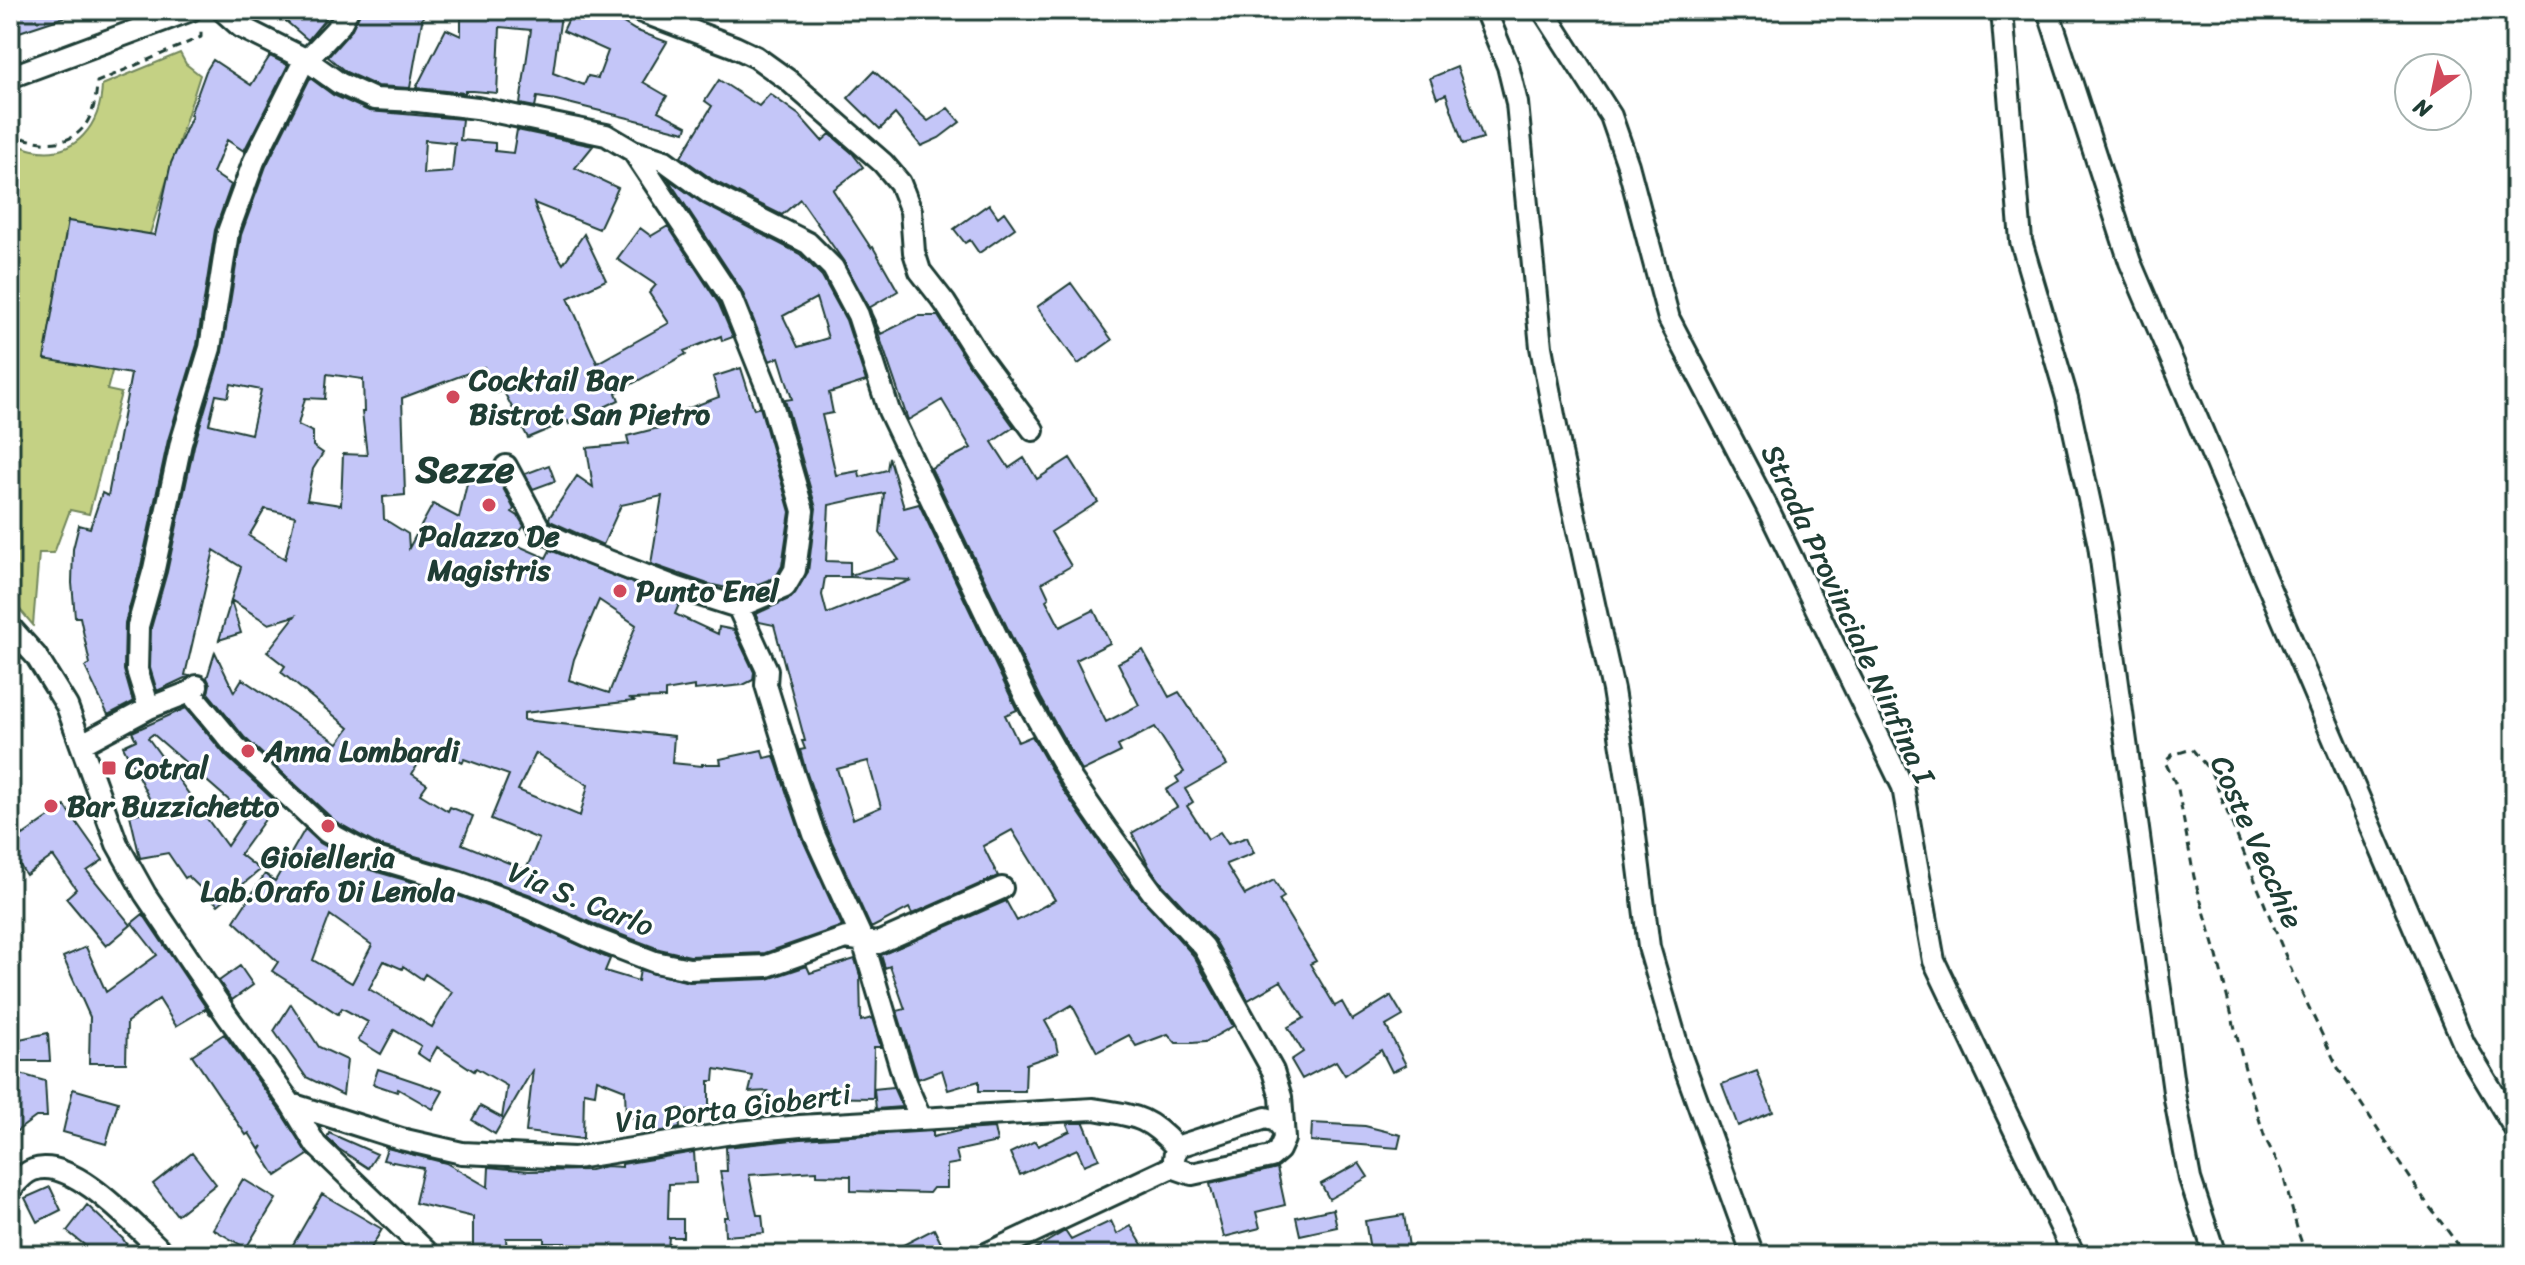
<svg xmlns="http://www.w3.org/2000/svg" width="2525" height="1265" font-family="Sriracha,sans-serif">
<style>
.green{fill:#c4d184;stroke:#72875c;stroke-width:2}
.building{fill:#c4c6f8;stroke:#1f3d34;stroke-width:2;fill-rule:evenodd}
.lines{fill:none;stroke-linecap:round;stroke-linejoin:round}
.minor-casing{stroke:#1f3d34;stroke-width:26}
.path{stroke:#1f3d34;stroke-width:3;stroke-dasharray:8 6;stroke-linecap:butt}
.minor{stroke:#fff;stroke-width:20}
.poi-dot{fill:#d1495b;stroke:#fff;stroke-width:3}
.labels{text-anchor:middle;stroke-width:6;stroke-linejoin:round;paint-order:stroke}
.poi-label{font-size:30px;font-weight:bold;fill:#1f3d34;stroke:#fff;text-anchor:start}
.street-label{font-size:30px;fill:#1f3d34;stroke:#fff}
.district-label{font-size:38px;font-weight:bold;fill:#1f3d34;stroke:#fff}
</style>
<rect width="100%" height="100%" fill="#fff"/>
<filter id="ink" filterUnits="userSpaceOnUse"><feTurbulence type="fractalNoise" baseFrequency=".0125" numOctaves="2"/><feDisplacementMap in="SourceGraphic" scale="16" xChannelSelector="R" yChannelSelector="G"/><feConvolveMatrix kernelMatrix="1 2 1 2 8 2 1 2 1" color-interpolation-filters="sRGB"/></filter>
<g filter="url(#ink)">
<path class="green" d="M180 53 186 64 200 75 148 240 107 390 121 393 89 514 70 510 54 553H39L33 625 10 598V140C17 144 25 149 33 150 76 159 101 124 102 85Z"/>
<path class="building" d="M10 10H77V13L10 35Z
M273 10H333L308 40Z
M361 10H424L410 88 377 86 346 72 328 57 351 31Z
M461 10H552L561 15 553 73 584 85 588 76 598 78 608 51 563 31 573 10H602L635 30 667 42 643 82 667 96 658 111 687 126 685 132 556 100 537 97 535 107 520 104 531 30 500 27 497 93 473 91H465V93L416 88 446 29 461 36Z
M270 56 288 65 244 151 227 140 213 173 231 185 215 230 197 345 168 440 141 566 125 623 124 670 133 702 108 715 85 667 90 664 80 617H75L72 583 73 549 79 525 90 528 102 493 108 496 131 374 44 359 68 221 155 235 171 163 192 116 190 115 206 71 213 60 251 85Z
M1457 67 1483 138 1463 144 1446 94 1437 98 1430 78Z
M874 71 928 121 948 108 960 122 939 138 921 146 895 114 880 129 848 98Z
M310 78 333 95 369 111 462 119 460 140 495 143V151L513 153 517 130 593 146 575 168 618 188 599 229 534 203 547 238 563 264 584 234 606 280 568 298 597 363 669 323 649 293 656 285 617 259 640 228 651 236 668 226 719 304 733 337 722 341 721 336 684 351 686 354 616 393 619 400 569 424 568 421 528 438 503 390 497 393 484 367 402 398 405 495 383 497 384 519 408 534 409 548 433 504 459 518 469 475 483 477 502 486 514 509 512 512 518 516 524 526 512 543 546 558 550 550 680 602 675 614 718 634 719 627 734 630 754 672 753 680 743 685 695 690V686L665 691V698L631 699 634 701 524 713V720L674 736 672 763 702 766V764H721L720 759 762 750 764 758 774 756 802 838 842 926 765 953 690 956 659 949 598 926 531 895 462 870 378 845 335 821 244 737 208 693 210 684 207 678 215 652 234 692 242 679 338 743 349 728 281 672 285 666 267 652 295 616 269 624 231 600 241 567 214 550 185 675 189 676 157 691 150 668 151 628 167 572 194 446 222 352 241 235 266 166ZM425 140 455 143 452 172 423 174ZM327 374 363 379 364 412H362L367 455 343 454 341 505 307 500 313 469 323 453 313 446V432L298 425 305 398 325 399ZM231 384 261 390 251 434 209 424 216 395 228 397ZM265 509 295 516 285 559 249 536ZM599 600 636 625 609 693 569 680 574 659ZM429 746 463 762 464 759 509 775 491 819 539 839 526 870 462 844 473 816 450 807 448 811 420 794 427 784 412 774ZM536 753 588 785 580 816 518 790Z
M719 80 759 106 770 94 799 115 822 141 830 134 852 153 863 167 833 190 871 248 873 247 898 291 869 308 881 334 917 316H938L969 365 1014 427 992 442 1009 468 1024 458 1037 479 1070 458 1098 502 1051 532 1071 566 1042 583 1049 598 1046 600 1060 627 1094 610 1110 643 1076 660 1106 722 1139 705 1118 663 1143 650 1169 697 1179 692 1227 765 1185 789 1193 802 1187 806 1208 839 1220 832 1228 844 1247 837 1254 853 1226 864 1245 895 1274 880 1284 897 1279 900 1316 961 1310 964 1335 1006 1342 1002 1352 1020 1391 996 1403 1016 1386 1026 1406 1065 1392 1072 1381 1050 1345 1075 1336 1061 1302 1079 1291 1060 1303 1052 1288 1027 1304 1018 1281 981 1248 1000 1215 940 1163 885 1149 866 1132 833 1177 807 1166 790 1179 782 1176 777 1184 772 1155 727 1118 746 1121 752 1082 771 1041 698 931 468 971 448 942 400 908 420 870 309 844 262 800 199 782 215 716 182 681 157 712 106 705 101Z
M668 179 703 204 800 254 822 276 846 320 866 381 829 393 833 413 822 415 836 475 859 471 860 477 887 470 889 457 904 508 919 504 1017 710 1005 715 1018 742 1032 736 1061 787 1124 878 1193 955 1233 1026 1205 1042 1192 1043H1176L1168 1034 1136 1046 1129 1035 1097 1052 1072 1005 1045 1021 1055 1039 1058 1053 1026 1064 1025 1091H979V1081L948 1090 942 1070 918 1079 897 1011 905 1009 890 966 885 968 881 955 1006 901 1017 921 1055 900 1012 830 983 846 998 876 912 914 909 908 871 928 826 829 805 768 800 750 805 749 802 741H805L774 625 759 622 756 614 791 598 808 572 816 508 785 400 792 399 779 357 770 361 742 291ZM816 298 828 338 798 347 783 316ZM884 493 880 533 899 560 850 575 851 577 911 580 827 614 822 595 825 577H850V562L826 561 829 505ZM868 761 881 807 853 819 837 769Z
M989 204 998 217 1004 212 1015 228 979 253 970 240 965 243 954 229Z
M1071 283 1112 340 1078 364 1037 307Z
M741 368 754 409 760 407 790 512 782 566 776 577 741 591 708 584 651 564 662 496 621 505 603 545 550 521 549 518 577 476 593 487 587 448 629 444 627 436 678 423 676 413 719 397 713 377Z
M549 465 555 481 533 489 525 474Z
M231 601 241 633 219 640Z
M186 708 226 756 277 803 240 854 260 870 218 905 188 876 185 878 168 853 140 858 130 815 155 810 123 746 136 740 132 732ZM153 734 247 816 227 846 148 738Z
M65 806 103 860 87 871 131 925 106 946 66 898 76 889 53 856 26 875 10 850V815L23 835Z
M305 829 320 843 367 869 454 894 521 919 610 959 605 971 638 981 640 970 689 982 768 979 807 966 810 973 855 959 860 976 861 1021 872 1018 881 1047H874L873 1098 810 1097 807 1108 795 1104 784 1110H772L760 1104 768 1091 749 1092 753 1076 715 1069 714 1081H709V1110L679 1111 680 1128 645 1134 644 1117 626 1118 625 1090 597 1079 595 1094 584 1092 583 1139 526 1132 533 1069 495 1134 472 1120 480 1106 502 1118 507 1086 476 1068 474 1071 437 1047 429 1061 417 1053 421 1046 394 1030 381 1054 358 1040 368 1022 342 1008 338 1014 272 971 278 962 234 921 265 874 275 881ZM330 915 372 945 352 983 313 960ZM384 961 402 969 403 966 422 979 425 974 452 992 432 1027 369 989Z
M143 914 211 1015 205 1009 176 1026 159 999 127 1022 126 1063H89L90 1017 63 957 86 947 106 992 157 955 132 923Z
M240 966 253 985 232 1000 219 981Z
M291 1004 319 1047 347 1060 343 1095 306 1077 274 1031Z
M48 1033 50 1061H10V1041Z
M224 1034 280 1111 308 1155 276 1176 260 1151 263 1146 259 1149 249 1133 246 1135 192 1055Z
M378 1069 443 1091 433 1109 398 1089 397 1092 373 1084Z
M10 1071 45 1081 47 1117H36L10 1136Z
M1757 1071 1773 1112 1738 1126 1722 1084Z
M893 1087 902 1107 876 1109 874 1089Z
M73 1089 118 1102 106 1144 63 1132Z
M1070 1123H1084L1099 1159 1084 1165 1077 1149 1020 1175 1010 1153 1035 1141 1038 1146 1070 1131 1067 1124Z
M1312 1123 1365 1126 1401 1135 1398 1148 1311 1141Z
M994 1128 997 1142 956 1151 959 1163 947 1165V1188H933L929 1193 851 1191V1176L817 1175V1171L749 1175 757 1215H762L764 1233 725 1236 724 1217H728L720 1171H727L726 1147 801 1139 933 1131V1137L963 1130Z
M329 1133 377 1154 368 1168 339 1149 327 1138Z
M387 1148 446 1163 488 1187 489 1167 529 1171 590 1170 606 1166 622 1167V1164L694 1152 696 1183 669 1184 668 1219H683V1237H669L668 1249 581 1248V1255H566L565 1243H544V1238H506L507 1255H473V1217L415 1203 423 1168 383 1160Z
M192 1153 216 1184 177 1215 153 1184Z
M1359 1163 1368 1177 1329 1199 1321 1184Z
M1277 1168 1285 1205 1256 1212 1260 1228 1224 1237 1210 1184Z
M243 1179 276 1199 246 1248 213 1229Z
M50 1187 61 1210 37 1222 25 1198Z
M322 1194 382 1229 367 1255H287Z
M87 1205 123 1239 133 1255H97L67 1231Z
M1333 1209 1337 1227 1300 1235 1296 1217Z
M1404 1215 1410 1253 1371 1255 1365 1221Z
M1111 1221 1117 1234 1131 1226 1143 1246 1127 1255H1025L1065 1231 1071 1240Z
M934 1229 947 1255H884Z"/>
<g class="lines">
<g class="minor-casing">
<path id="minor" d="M222 10 241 27 305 59 339 83 374 99 418 101 477 108 606 135 633 151 665 161 709 193 808 243 833 268 858 315 889 411 1029 704 1072 780 1106 829 1153 893 1204 947 1273 1071 1281 1097 1284 1139 1279 1150 1271 1157 1192 1174 1172 1167
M637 10 735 47 756 57 788 80 883 163 900 183 911 211 914 252 920 271 945 303 979 357 1033 430
M1485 10 1508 66 1517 103 1541 347 1562 458 1613 690 1631 804 1649 947 1680 1054 1753 1255
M1543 10 1611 116 1628 165 1669 319 1767 507 1903 787 1934 961 2074 1255
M2002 10 2021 241 2067 398 2099 545 2175 1099 2190 1179 2215 1255
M2048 10 2130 262 2464 1044 2515 1129
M10 77 191 10
M506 466 541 531 583 551 678 588 738 607 785 587 795 570 803 511 769 393 731 298 633 151
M738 607 767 670 766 685 793 772 814 834 863 941 905 1082 921 1119
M10 627 36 656 67 706 117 844 145 894 228 1017 291 1104 316 1145 430 1255
M190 692 235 746 327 832 373 857 458 882 526 907 593 938 655 962 689 969 767 966 846 938 878 943 1002 888
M149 708 137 670 138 626 154 569 181 443 210 348 228 232 254 161 302 65 340 25 348 10
M82 744 149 708 190 692 197 686
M291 1104 401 1139 462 1153 575 1158 738 1132 800 1126 1093 1109C1134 1116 1147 1115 1176 1147
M1174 1159 1176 1147 1266 1118 1276 1121 1282 1128
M10 1190C16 1183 24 1173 33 1170 74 1155 138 1230 166 1255
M984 1255 1172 1167"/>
</g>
<path class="path" d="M10 133C61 155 95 139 97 82L201 37V28
M2306 1255 2298 1232 2282 1171 2265 1138 2250 1089 2215 948 2194 877 2178 789 2165 762 2172 755 2192 749 2211 772 2293 974 2339 1070 2428 1205 2466 1255"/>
<use href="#minor" class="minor"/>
</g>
</g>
<g class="poi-dot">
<circle cx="453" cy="397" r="8"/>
<circle cx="489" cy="505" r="8"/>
<circle cx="620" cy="591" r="8"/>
<circle cx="248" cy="751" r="8"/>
<rect x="101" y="760" width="16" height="16" rx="4"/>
<circle cx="51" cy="806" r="8"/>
<circle cx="328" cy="826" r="8"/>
</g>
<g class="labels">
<g class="poi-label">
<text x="469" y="390">Cocktail Bar<tspan x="469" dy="34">Bistrot San Pietro</tspan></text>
<text x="489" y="546" text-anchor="middle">Palazzo De<tspan x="489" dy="34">Magistris</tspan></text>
<text x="636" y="601">Punto Enel</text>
<text x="264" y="761">Anna Lombardi</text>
<text x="125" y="778">Cotral</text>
<text x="67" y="816">Bar Buzzichetto</text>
<text x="328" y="867" text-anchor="middle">Gioielleria<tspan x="328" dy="34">Lab.Orafo Di Lenola</tspan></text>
</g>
<g class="street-label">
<text transform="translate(1848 614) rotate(65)" y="10">Strada Provinciale Ninfina I</text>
<text transform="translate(2257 842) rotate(66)" y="10">Coste Vecchie</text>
<text transform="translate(581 899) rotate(22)" y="10">Via S. Carlo</text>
<text transform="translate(733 1108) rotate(-7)" y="10">Via Porta Gioberti</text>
</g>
<g class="district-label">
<text x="465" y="482">Sezze</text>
</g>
</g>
<rect width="2525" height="1265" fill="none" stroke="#fff" stroke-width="40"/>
<rect x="20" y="20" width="2485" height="1225" fill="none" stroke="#1f3d34" stroke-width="3" filter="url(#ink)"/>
<g transform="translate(2433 92) rotate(213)"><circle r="38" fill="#ffffff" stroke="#a5b1ae" stroke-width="2"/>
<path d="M0-6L14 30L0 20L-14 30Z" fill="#d1495b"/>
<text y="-12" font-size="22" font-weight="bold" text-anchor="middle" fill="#1f3d34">N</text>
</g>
</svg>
